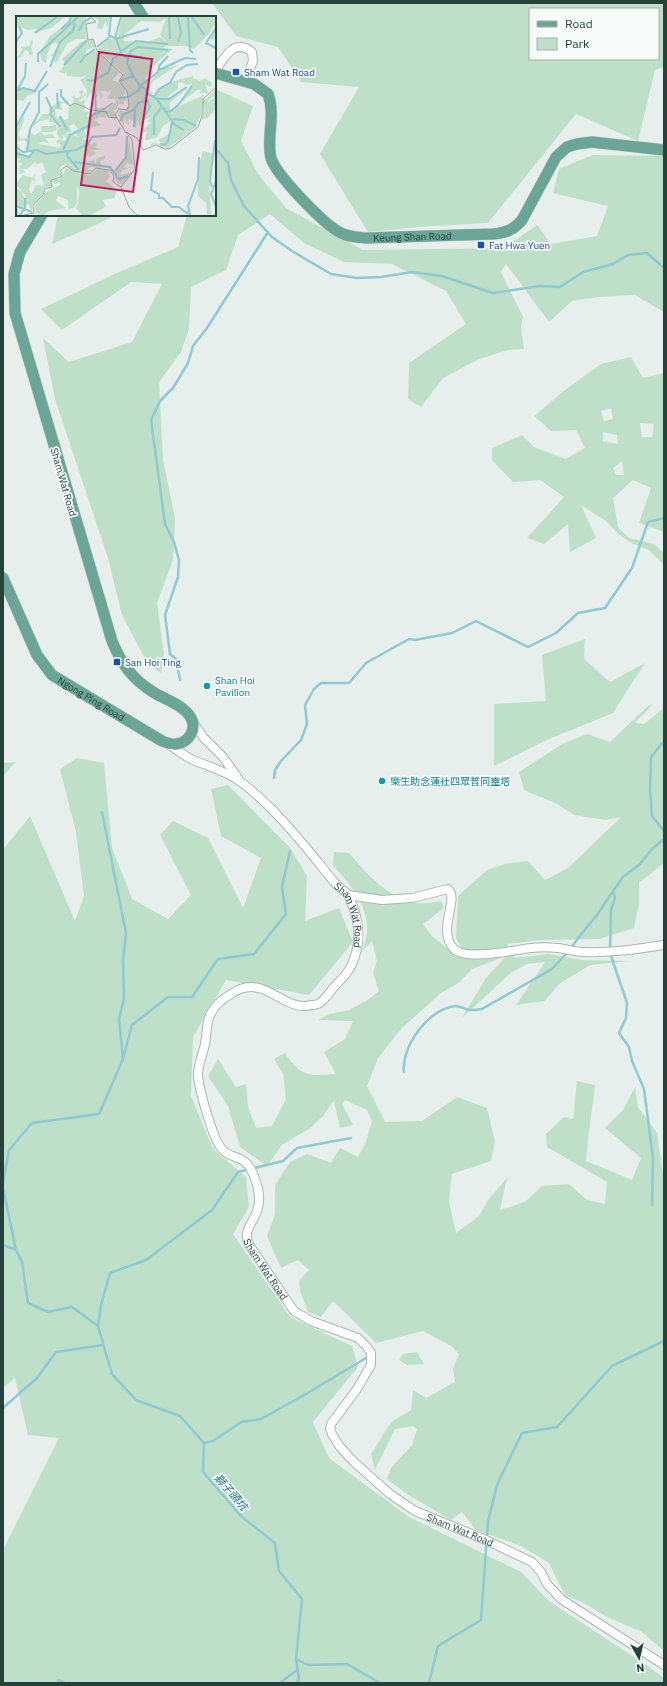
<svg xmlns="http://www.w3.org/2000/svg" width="667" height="1686" font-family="'IBM Plex Sans','Noto Sans SC',sans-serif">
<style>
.green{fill:#bfe0c8;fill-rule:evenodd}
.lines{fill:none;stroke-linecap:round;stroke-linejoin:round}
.stream{stroke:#8ec9d4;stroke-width:2.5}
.minor-casing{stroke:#a8b8b2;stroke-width:10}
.major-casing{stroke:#c2cac8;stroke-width:12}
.minor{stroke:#fff;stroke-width:8}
.major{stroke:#6aa596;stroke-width:11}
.transit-dot{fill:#1a4fb4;stroke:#f7fbf9;stroke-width:1.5}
.culture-dot{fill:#0f9aa8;stroke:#f7fbf9;stroke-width:1.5}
.labels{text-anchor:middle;stroke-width:3.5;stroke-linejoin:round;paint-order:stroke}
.transit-label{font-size:10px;fill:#164399;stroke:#f7fbf9;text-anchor:start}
.street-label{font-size:10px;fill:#24423a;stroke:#f7fbf9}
.culture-label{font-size:10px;fill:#0d838f;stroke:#f7fbf9;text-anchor:start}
.water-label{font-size:11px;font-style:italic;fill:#1c6f80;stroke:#f7fbf9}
.inset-river{fill:none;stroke:#8ec9d4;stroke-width:2}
.inset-road{fill:none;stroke:#98aaa4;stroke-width:1}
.view{fill:#c2185b;fill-opacity:0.15;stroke:#c2185b;stroke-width:2}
.inset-edge{fill:none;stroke:#24423a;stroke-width:2}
</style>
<rect width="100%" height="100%" fill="#e6efeb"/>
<path class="green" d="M212 3H664V67L655 70 638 141 576 114 488 223 419 227 368 232 320 154 359 87 301 82 278 47 236 36ZM530 9H658V59H530Z
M215 89 253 106 241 141 258 174 286 208 363 250 504 248 537 225 551 244 597 236 608 206 553 193 559 169 593 155 664 156V312L635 295 598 297 572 301 549 322 506 264 501 272 523 317 521 327 524 349 508 350 479 359 443 378 421 407 408 399 409 363 466 324 446 291 392 264 344 262 304 243 270 214 238 235 226 270 191 287 189 329 181 352 159 382 163 460 175 518 173 560 157 603 164 654 161 673 148 664 122 615 108 558 55 399 43 338 69 362 132 342 162 284 131 282 62 330 41 309 117 273 178 247 187 215H215Z
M58 215H115L100 223 52 244Z
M631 357 643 378 664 373V532L639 523 651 488 633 480 613 498 618 527 629 538 654 544 664 553V565L649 550 633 544 618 534 606 521 581 505 596 538 570 552 568 524 544 544 527 538 564 497 540 480 513 482 492 460V448L522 435 534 447 566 459 585 448 576 430 551 431 534 416 565 390 601 364ZM611 408 613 419 604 421 601 411ZM640 423 654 424 652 437H642ZM603 432 617 435 618 444 603 441ZM622 461 624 475H616L613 468Z
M585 639 584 659 610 682 645 663 613 713 547 740 494 766V704L546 701 542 655Z
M653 704 635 723 644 724 664 708V863L639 883V904L634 928 599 939 541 940 507 944 515 958 549 954 582 960 629 961 590 965 559 984 545 1001 516 1005 545 962 527 964 512 972 462 1018 486 978 506 956 472 969 460 982 441 993 402 1028 378 1058 367 1086 385 1122 422 1121 457 1097 487 1108 495 1142 491 1161 452 1174 449 1201 456 1233 479 1216 488 1200 507 1178 500 1210 525 1202 542 1186 569 1184 587 1200 605 1204 607 1182 547 1147 546 1134 564 1117 573 1119 577 1081 595 1085C592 1111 588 1135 586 1161L632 1180 641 1158 605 1128 623 1110 635 1087 638 1107 657 1133 664 1180V1651L642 1632 607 1617 582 1602 565 1595 549 1563 521 1546 476 1530 462 1512 451 1520 407 1494 387 1479 391 1468 412 1445 417 1429 413 1426 395 1429 375 1470 371 1454 391 1422 411 1410 413 1390 426 1398 455 1382 453 1369 459 1354 451 1346 423 1331 376 1343 333 1301 321 1317 308 1312 300 1291 299 1281 309 1270 298 1260 281 1268 267 1236 275 1214V1185L290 1162 307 1154 331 1163 340 1148 358 1157 365 1144 372 1121 367 1110 345 1100 342 1104 353 1125 340 1128 334 1100 323 1116 310 1128 282 1145 267 1166 240 1147 228 1106 208 1076 218 1059 236 1087 246 1084 248 1106 256 1128 272 1126 286 1099 283 1074 274 1059 285 1053C301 1077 308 1076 336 1074L324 1052 345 1039 353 1021 318 1020 330 1014 349 1010 366 1001 379 991 373 973 377 961 372 941 362 951C364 945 366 939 367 933 369 906 350 884 333 865L334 852 349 853C367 874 389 900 419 903 426 904 434 902 441 901L444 908 423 924 432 936 458 957 461 948 456 938 458 896 487 870 505 864 528 861 545 880 568 868 621 817 606 820 574 815 557 804 524 790 519 772 562 744 587 734 610 742 648 706Z
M77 758 104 763 112 848 132 899 168 919 191 895 160 835 173 821 208 838 243 908 261 858 221 836 211 789 228 785 290 848 307 876 305 921 339 908 353 942 309 995 226 980 193 1037 191 1096 213 1149 246 1177 249 1207 233 1234 290 1317 352 1346 358 1367 313 1422 329 1458 409 1517 521 1572 549 1601 649 1667 664 1678V1683H3V1550L59 1438 28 1435 15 1378 3 1388V850L30 816 75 921 84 896 76 832 60 769Z
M16 762 3 776V763Z
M417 1352 424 1364 407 1365 399 1360 403 1354Z"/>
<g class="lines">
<path class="stream" d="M215 148 228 163 231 180 244 206 272 237 292 251 331 274 357 278 381 277 412 272 442 276 493 293 540 286 560 287 583 272 613 264 628 255 647 253 664 268
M180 680 176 659 170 654 165 615 178 577 179 560 174 542 165 524 151 420 160 401 173 388 188 363 193 346 207 328 268 232
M664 741 651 757 650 790 652 816 664 831
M274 778 275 770 281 761 301 740 307 724 305 705 314 689 321 683H349L366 663 409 639 415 640 452 633 476 621 528 647 556 633 578 613 605 608 632 568 648 522 664 518
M102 812 126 933 123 960 124 999 119 1019 123 1058
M404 1072C401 1047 428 1009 455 1006 460 1006 464 1009 470 1010 474 1010 478 1010 482 1009L552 969 567 953 582 933 597 915 613 891
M3 1183 9 1150 32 1123 99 1114 123 1059 132 1025 168 997H192L218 959 254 954 286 914 282 887 290 851
M3 1188 16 1250
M652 1205 653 1158 644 1089 632 1061 629 1047 619 1033 626 1018 627 1003 610 953 611 910 615 898 613 891 623 877 640 864 651 850 664 839
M3 1245 16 1250 22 1262 28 1303 48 1312 72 1307 98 1326 112 1374 136 1400 180 1416 204 1443 203 1472 242 1517 275 1543 279 1571 302 1599 296 1659 308 1665 347 1664 380 1683
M98 1326 101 1305 110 1273 146 1260 212 1210 238 1172 283 1161 297 1148 351 1138
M3 1408 37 1378 56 1352 103 1345
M204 1443 213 1441 241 1422 261 1419 306 1394 366 1358
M296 1659 299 1679 297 1683
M58 1680 65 1683
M280 1683 297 1670
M429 1683 438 1646 481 1620 488 1521 497 1485 522 1433 557 1427 612 1366 664 1341"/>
<g class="minor-casing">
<g id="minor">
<path d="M215 72C223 59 234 37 252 52L253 61 245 82"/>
<path d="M193 722 203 737 223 757 238 778"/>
<path id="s1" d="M168 744C176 749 184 756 193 760 210 767 226 771 241 782 277 809 307 849 335 883 339 888 346 891 349 896 350 899 351 903 353 906 360 926 361 944 352 964 349 973 339 981 333 988 330 992 326 998 321 1002 319 1004 314 1005 311 1005 283 1013 264 971 231 994 222 999 215 1005 210 1015 206 1024 207 1034 205 1044 203 1055 197 1066 198 1077 200 1092 212 1136 221 1148 232 1162 244 1151 254 1176 258 1186 261 1197 258 1208 254 1223 241 1231 250 1246L294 1311 311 1321 358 1338 367 1347 371 1353V1365L357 1389 331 1424 330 1429 332 1434 340 1447 354 1462 390 1494 415 1511 486 1540 532 1562 541 1572 547 1584 561 1599 664 1665"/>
<path d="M348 895 382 900 412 898 448 889C460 899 436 930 454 949 465 961 515 950 531 948 540 947 549 947 558 948 567 949 576 952 585 952 612 953 638 949 664 945"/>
</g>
</g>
<g class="major-casing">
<g id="major">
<path d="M134 3 143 17"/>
<path id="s2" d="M215 73 254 84 268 94C276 116 266 138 271 158 276 175 323 223 339 232 348 237 356 237 366 238L493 234C505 233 514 230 522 220L556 157 567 147 577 144 592 142 664 150"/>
<path id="s3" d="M3 578 37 655 52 675 162 741C167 743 172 745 177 744 189 742 197 729 191 718 184 705 166 700 153 692 132 679 121 663 112 641L15 313 14 274 20 252 42 215"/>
</g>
</g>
<use href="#minor" class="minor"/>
<use href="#major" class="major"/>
</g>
<g class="transit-dot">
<rect x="232" y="68" width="8" height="8" rx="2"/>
<rect x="477" y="241" width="8" height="8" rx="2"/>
<rect x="113" y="658" width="8" height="8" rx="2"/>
</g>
<g class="culture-dot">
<circle cx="207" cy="686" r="4"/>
<circle cx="382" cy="781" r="4"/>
</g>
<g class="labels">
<g class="transit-label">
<text x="244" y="76">Sham Wat Road</text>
<text x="489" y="249">Fat Hwa Yuen</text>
<text x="125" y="666">San Hoi Ting</text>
</g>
<g class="street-label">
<text dy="4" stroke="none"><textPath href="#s2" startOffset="298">Keung Shan Road</textPath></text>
<text transform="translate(64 482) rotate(74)" y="4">Sham Wat Road</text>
<text dy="4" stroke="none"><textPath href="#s3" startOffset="155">Ngong Ping Road</textPath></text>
<text dy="4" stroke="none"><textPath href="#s1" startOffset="258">Sham Wat Road</textPath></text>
<text dy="4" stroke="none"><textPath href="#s1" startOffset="771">Sham Wat Road</textPath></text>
<text dy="4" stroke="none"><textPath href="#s1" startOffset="1168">Sham Wat Road</textPath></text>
</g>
<g class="culture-label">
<text x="215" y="684">Shan Hoi<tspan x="215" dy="12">Pavilion</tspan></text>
<text x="390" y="785">樂生助念蓮社四眾普同靈塔</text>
</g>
<g class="water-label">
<text transform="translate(231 1492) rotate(49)" y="4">獅子頭坑</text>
</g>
</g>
<g transform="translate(16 16)">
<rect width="200" height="200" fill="#e6efeb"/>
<path d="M0 1H49L35 12 18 17 21 13 12 14 0 9ZM56 1H70V23H60L51 28 41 46H38L39 39 35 41 42 29 40 26 35 29 31 39 30 47 26 45 24 38 33 21 51 7ZM94 1 91 12 90 5 85 14 81 11 83 5 78 1ZM106 1H200V22L197 24 193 22 199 12 198 9 193 18 178 33 170 30H152L146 32 157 33 141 46 129 62 132 67 146 53 164 48 137 65 133 74 137 77 135 79 140 81 143 74 155 66 169 62 177 60 178 63 184 65 189 62 196 67 195 71 189 68 192 77H183L186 74H181L165 86 176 67 170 69 165 66 162 68V73L151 81 155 82 172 72 154 86V94L188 79 186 96 179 112 152 132 140 128 133 130 137 127 149 129 142 124 154 117 155 105 147 110 141 121 132 124H129L131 116H124L136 106H130L136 101 130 103 124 111 121 103 120 115 117 104 112 103 113 109 108 102V112L103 100 101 101 104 94 110 96 114 87 111 80 112 76 104 66 107 57 81 34 92 23H101ZM150 2 144 19 152 27 144 21 132 26 108 25V19L125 5 144 6ZM16 23 17 26 15 31 17 38 14 40 12 35 9 34 6 40 0 43 7 33 4 31 13 30ZM77 24 79 31 70 34V40L79 34 103 56 100 59 104 56 96 64 108 69 110 76 107 81H102L101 84 109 81 113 89 109 84 107 89 103 88 101 91 104 92 98 94 100 105 93 100 92 96 89 102 84 101 78 104 85 109 68 114 70 120 68 123 76 129 78 126 82 128 79 131 84 134H76L80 137 74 141 69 139 67 143 71 146 78 144 80 149V143L89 139V143L84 145 85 148 99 156 109 144 112 121 118 149 111 147 108 152 117 151 106 154 104 159 116 156 106 168H103L99 165V159L91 152 73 151 72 153 76 155 72 157 58 155 49 148 44 152V160L36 162V169L28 172 27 178 16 189V196L12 187 9 192V179L0 168 7 159 17 162 19 158V165L16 164 13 174 15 178 20 169 28 170 25 159 30 156 26 146 21 149 19 146 11 153H5L10 156 4 158 3 150 7 148 2 146 4 143 1 142 0 147V133L6 138V141L8 136 12 137 8 138 10 142 18 135 16 133 15 136 8 135 12 127 8 124 0 126 5 132 0 130V114L7 100 8 105 2 119 5 123 10 122 15 112V117L19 119 25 115 26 110H38V106H33V93L43 85 48 86 46 82 53 88 45 87 46 94 39 93 41 103 44 100 48 104 52 103 53 91 58 87 68 91 69 96 74 95 71 100 73 101 78 96 85 95 78 93 88 91 86 94 92 91 89 94H91L100 86 99 83H91L95 74 90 77 91 75H83L87 79 84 84V78L80 76 82 80 79 83 78 77 76 81 75 76 68 88 70 91 59 86 55 88 58 86 56 81 59 79 58 82H62L65 79 63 76 65 74 68 75 65 82 70 76V79L62 86 70 84 71 75 64 64 71 60 63 61 51 60 50 55 48 58 43 56 49 48 46 43 65 26ZM39 107 43 108 41 118 44 123H47V119L49 121 51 116 56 117 53 110 58 108 63 114H60L61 116 57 114 58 116 63 121 51 117 49 125 43 123 40 126 45 129 44 132 23 128 25 126 33 127 29 122H39L36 118 27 119 25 116H36L41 113ZM22 69 21 76 11 80 8 85 0 84 3 71 17 75ZM200 74V86H194V84L199 82 197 80 191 86 200 87V92L192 102 185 103 189 96 187 86ZM22 98 20 106 27 98H33L34 103 24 105 16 111ZM187 135 198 138 193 164 195 199 191 198 190 187 182 180V152ZM50 152 65 157V163L69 158 73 160 81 153 91 154 94 160 90 165 101 174 98 182 87 184 90 191 74 199H66L60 192 62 187 63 176 61 169V187L58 192 52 193V184L42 180 40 185 50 192 33 195 27 199 20 197 19 190 30 176 44 169V166L39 168 37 166 39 163H44ZM0 172 6 176 8 181V191L1 192 3 199 0 198Z" fill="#bfe0c8" fill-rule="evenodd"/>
<path class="inset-river" d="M95 1 93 19 100 23 106 39 112 42 111 47 117 60 124 70 130 73V77L140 82 159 109 168 114M153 1 154 23M172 1 174 34 177 37M176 1 188 19M200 12 190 27 200 32M45 13 53 6 55 1M63 15 67 7 76 1M19 17 41 1M99 22 105 1M99 23 133 13M0 26 6 17 3 10M162 26 165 17 162 1M81 31 95 20M105 35 120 25 152 28M112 41 115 35 122 31 152 34M113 41 116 39 131 43M22 46V38L62 1M64 47 68 41 79 33M48 49 71 24M34 51 44 26 57 15 59 7M143 54 169 42 180 43M71 64 76 65 92 57 97 43 105 37M104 65 117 60M125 69 142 56 143 50 152 40M2 73 9 60 10 47M45 73V80L53 89M0 75 7 72 19 75 31 55M41 77 42 92M30 81 36 94 34 98 44 111M138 81 143 73 154 67 160 56 171 49 182 48M102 82 112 81 123 74 124 70M141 83H153L171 71M150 96 155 95 163 88 176 70M79 99 97 87M44 100 51 114M129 100 134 90 131 83M157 103 168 104 180 110M104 105 108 98 118 94 122 87 129 85 130 77M0 111 14 86M118 111 119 94M138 119V101L145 92M144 128 149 129 152 125 156 106M0 131 7 136 21 134 30 138 60 134 72 128 76 121 100 119 104 112M47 134 54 119 74 109V102L80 96 79 74M11 136 14 113 23 96V76L32 68M51 136 52 141 63 154M0 137 13 141 18 135M58 146 94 151 103 163 112 160M99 155 110 141 111 120M137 156 135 174 143 178V182H147L156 191H163L172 198M200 165 195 178 200 191M196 171 194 165 199 124M0 190 16 196M4 199 9 192V182M174 199 172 190 182 163 183 141"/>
<path class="inset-road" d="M75 1 80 6 70 8 72 24 77 23 81 35 107 59 103 65 111 75 113 89 111 94 103 93 99 99 110 117M53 90 59 87 75 94 91 96 92 101 100 102M105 171 119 153 116 124 110 116 121 122 127 134 140 129 149 133 155 132 182 111 187 97V83L200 71M8 199 18 197 17 189 27 179 29 173 36 171 35 164 45 161V154L50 150 58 155 73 158 80 152 93 154 98 160 97 166 105 171 113 191 121 199"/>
<path class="view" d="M83 36 136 43 117 176 65 169Z"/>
<rect width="200" height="200" class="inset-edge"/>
</g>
<rect width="667" height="1686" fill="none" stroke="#24423a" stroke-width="8"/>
<rect x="529" y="8" width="130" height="52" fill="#f7fbf9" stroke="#a3b1ad"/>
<rect x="537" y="21" width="20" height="6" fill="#6aa596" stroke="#a3b1ad"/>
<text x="565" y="28" font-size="12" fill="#24423a">Road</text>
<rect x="537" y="38" width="20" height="12" fill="#bfe0c8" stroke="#a3b1ad"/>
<text x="565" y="48" font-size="12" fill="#24423a">Park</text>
<g transform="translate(639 1658) rotate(172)" stroke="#f7fbf9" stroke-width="3" paint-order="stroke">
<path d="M0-3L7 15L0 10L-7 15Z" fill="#24423a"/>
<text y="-6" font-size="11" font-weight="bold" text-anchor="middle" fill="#24423a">N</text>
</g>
</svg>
